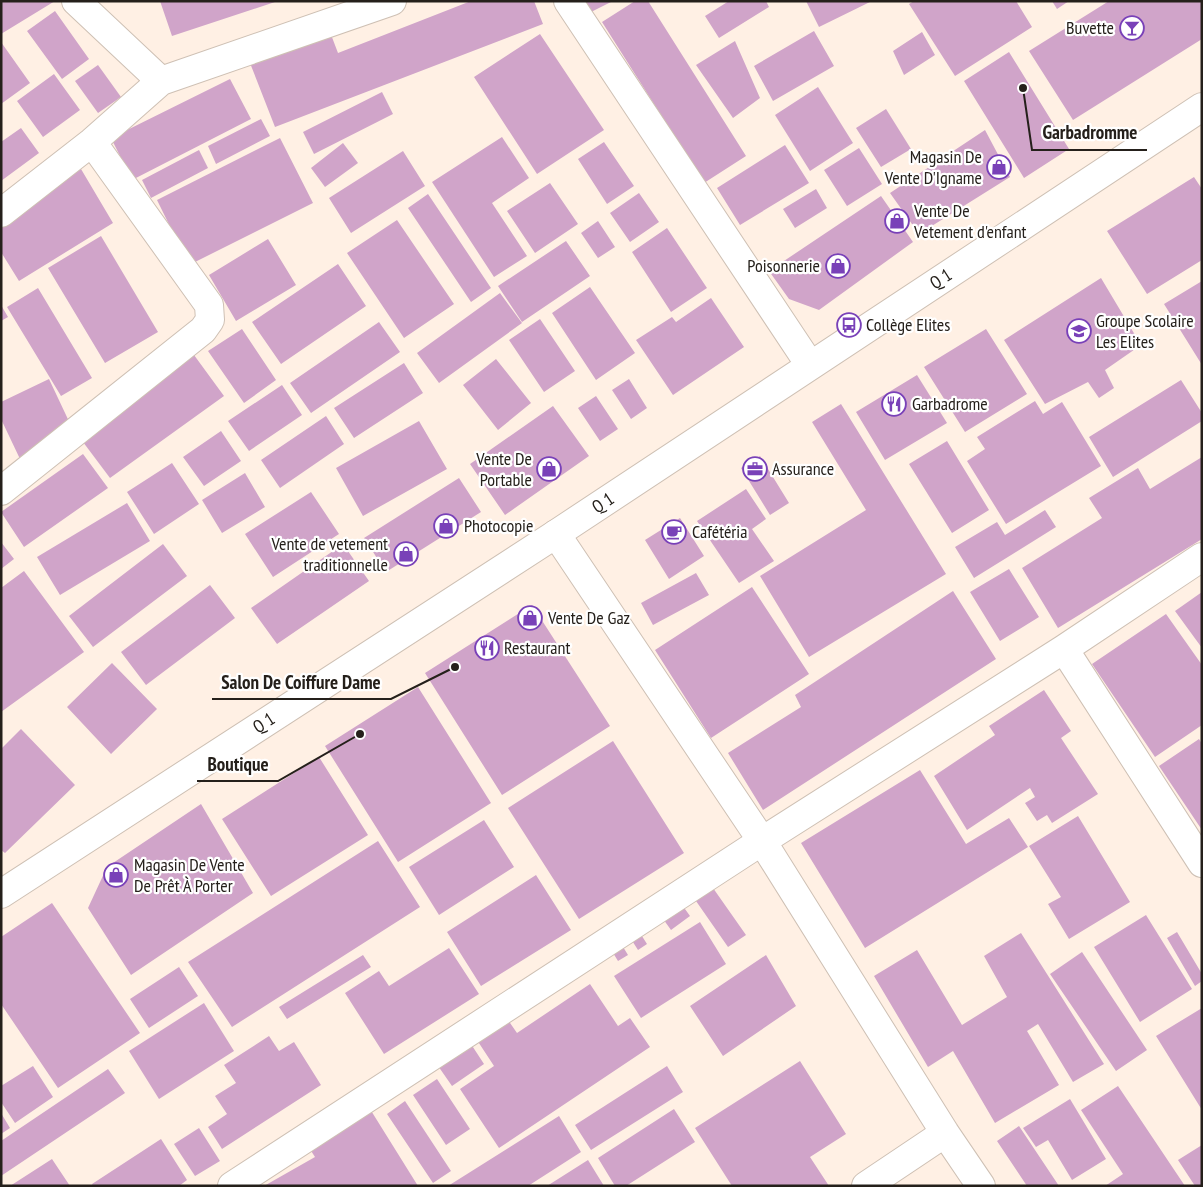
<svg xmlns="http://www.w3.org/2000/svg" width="1203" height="1187" font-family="'PT Sans Narrow',sans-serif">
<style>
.building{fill:#d0a4c9}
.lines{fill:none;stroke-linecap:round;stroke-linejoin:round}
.minor-casing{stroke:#cec0b4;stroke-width:30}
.tertiary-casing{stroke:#cec0b4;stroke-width:30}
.minor{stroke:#fff;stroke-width:28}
.tertiary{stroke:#fff;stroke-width:28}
.labels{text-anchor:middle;stroke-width:4.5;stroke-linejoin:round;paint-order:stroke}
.poi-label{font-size:18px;fill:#25201b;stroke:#fff;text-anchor:start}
.street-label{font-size:18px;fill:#25201b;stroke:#fff}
.leader{fill:none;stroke:#25201b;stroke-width:2}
.callout-dot{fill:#25201b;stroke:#fff;stroke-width:2}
.callout-label{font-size:19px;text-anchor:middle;font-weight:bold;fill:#25201b;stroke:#fff;stroke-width:4.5;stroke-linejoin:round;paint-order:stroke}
</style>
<rect width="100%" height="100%" fill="#fff0e4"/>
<path class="building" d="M1 1H55L1 34Z
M160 1H275V2L172 36Z
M471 1H534L543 24 275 127 250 63 330 32 338 53Z
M585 1H613L591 12Z
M635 1H648L746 156 704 183 602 22Z
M729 1H766L769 7 719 38 705 16Z
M806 1H872L819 27Z
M914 1H1016L1032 27 955 76 909 4Z
M1052 1H1069L1057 9Z
M1109 1H1202V39L1073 120 1029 51Z
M55 11 89 59 62 79 27 31Z
M814 31 834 66 773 101 754 66Z
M922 32 935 55 904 75 893 51Z
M540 34 604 130 537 174 474 77Z
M735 41 760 98 733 118 696 65Z
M1 42 30 83 1 104Z
M1009 52 1069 149 1024 178 964 81Z
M98 65 121 97 98 113 75 81Z
M54 74 80 110 43 137 17 101Z
M230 79 251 119 132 180 111 138Z
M818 87 853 143 810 171 775 115Z
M382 92 393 114 314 154 303 132Z
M886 109 911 149 881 167 856 128Z
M261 119 270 136 216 164 208 146Z
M21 128 39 153 1 181V142Z
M985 130 1010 177 919 234 890 193Z
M502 137 529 178 492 203 527 256 494 277 432 182Z
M280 138 313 203 189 265 157 200Z
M604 142 634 186 607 204 578 159Z
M343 143 358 163 325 187 311 168Z
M785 145 809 183 740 225 717 188Z
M859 148 882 184 847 206 824 170Z
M199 150 208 168 151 198 142 180Z
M403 151 425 186 351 233 329 198Z
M81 169 113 223 19 281 1 252V218Z
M1194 177 1202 189V260L1147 294 1107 231Z
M550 183 578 224 535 253 507 211Z
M816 189 827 208 795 228 783 209Z
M639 193 659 222 630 242 610 213Z
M428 194 491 288 471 302 408 208Z
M881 196 913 242 819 310 789 299 769 271Z
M397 220 454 304 404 338 347 253Z
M598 221 615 247 598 258 581 233Z
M667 228 707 288 671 312 632 252Z
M101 236 158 332 105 363 48 268Z
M268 239 296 285 236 321 209 275Z
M566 241 590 276 522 322 498 286Z
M338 264 366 306 281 364 252 322Z
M1101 278 1141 345 1105 370 1114 388 1099 398 1088 382 1045 404 1004 340Z
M1202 281V365L1164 304Z
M590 287 635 353 596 380 552 313Z
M38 288 92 378 61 396 7 307Z
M500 293 522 323 439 383 417 353Z
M711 298 744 347 673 395 636 340 672 317 676 322Z
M1 305 8 317 1 321Z
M540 319 575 371 544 392 509 340Z
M379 322 400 352 311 413 290 383Z
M242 329 276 380 244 403 208 351Z
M986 329 1027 394 965 432 924 367Z
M194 355 224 396 110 478 80 438Z
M496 359 531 403 498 430 463 385Z
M404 363 423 393 354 438 334 408Z
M917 375 947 423 885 460 856 412Z
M49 379 74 432 20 459 1 419V402Z
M629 379 647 408 631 419 612 390Z
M1181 380 1202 413V421L1113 477 1089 437Z
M282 385 302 415 249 451 228 421Z
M596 396 618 429 600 441 578 408Z
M1035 401 1043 414 1062 402 1101 466 1006 524 967 461 985 449 977 437Z
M841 404 946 574 809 657 760 576 866 510 812 422Z
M553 406 589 456 505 515 470 464Z
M326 416 344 444 280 488 261 460Z
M419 421 447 469 363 516 336 468Z
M221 431 241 461 204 486 183 457Z
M947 441 989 510 952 533 909 464Z
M83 454 108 488 24 547 1 512Z
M760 456 789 503 770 515 741 468Z
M1202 457V539L1058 628 1022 568 1102 518 1089 498 1138 468 1150 489Z
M172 463 199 504 154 534 127 492Z
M245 473 265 507 222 533 202 500Z
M459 478 481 512 386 572 364 538Z
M746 489 766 519 752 529 774 561 739 583 697 521Z
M311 492 339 534 273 577 245 534Z
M127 503 150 541 60 595 37 557Z
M1045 510 1056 527 974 578 955 547 997 522 1005 535Z
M680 518 704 556 669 579 645 540Z
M1 542 14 559 1 569Z
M163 544 187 576 93 647 69 616Z
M343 544 369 581 277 644 251 608Z
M1009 569 1039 617 1000 641 970 592Z
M24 571 84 652 1 712V588Z
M696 573 709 595 653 625 641 603Z
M210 585 235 618 146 685 121 652Z
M752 587 809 674 711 738 655 650Z
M953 591 996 659 763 810 728 753 801 707 795 695Z
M1202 592V648L1175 611Z
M532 605 610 726 502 795 425 673Z
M1166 614 1202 665V725L1155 757 1092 664Z
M112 663 157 709 111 754 67 707Z
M418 687 491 803 398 862 325 746Z
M1044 690 1071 731 1061 738 1098 794 1052 823 1047 815 1037 821 1025 803 1035 797 1030 788 967 830 934 776 995 735 989 726Z
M21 729 75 785 5 853 1 850V749Z
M1199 739 1202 744V830L1159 766Z
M613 741 684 853 579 919 508 808Z
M319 757 368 835 271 896 222 819Z
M920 770 966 844 1009 818 1028 847 865 948 801 843Z
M201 804 253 893 131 975 88 908 107 867Z
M1078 816 1130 902 1069 939 1048 904 1061 897 1029 846Z
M484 820 514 867 439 915 409 867Z
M378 841 420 907 232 1027 188 962Z
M536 875 571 930 481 986 447 932Z
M713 888 746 935 728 947 696 901Z
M680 902 690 916 671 930 661 916Z
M52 903 140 1033 58 1088 1 1004V937Z
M1146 915 1192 989 1140 1022 1094 947Z
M700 922 726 964 641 1018 614 976Z
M1177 932 1202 974V981L1195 986 1167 938Z
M640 933 647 944 638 950 631 939Z
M1021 933 1104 1064 1073 1082 1038 1024 1027 1031 1059 1085 995 1123 953 1051 928 1067 874 976 917 950 962 1025 1007 997 984 956Z
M620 942 628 955 618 961 610 948Z
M449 948 479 994 384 1054 345 993 379 971 389 986Z
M1082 952 1147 1050 1116 1071 1050 974Z
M363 955 371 967 287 1019 279 1007Z
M766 955 796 1006 723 1056 690 1006Z
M179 967 198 996 149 1028 130 999Z
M590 984 618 1026 630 1018 650 1047 499 1148 460 1089 494 1066 475 1037 506 1017 517 1033Z
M204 1003 234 1051 159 1099 129 1051Z
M1202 1008V1110L1156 1036Z
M269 1036 279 1051 294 1042 321 1085 222 1149 208 1127 227 1114 215 1096 236 1083 224 1065Z
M469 1041 484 1064 452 1086 436 1063Z
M800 1061 846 1134 810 1157 829 1186H732L695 1128Z
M33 1066 53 1097 15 1123 1 1102V1086Z
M667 1066 683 1092 591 1150 575 1125Z
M108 1069 125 1093 1 1176V1141Z
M437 1079 470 1129 446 1145 413 1095Z
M1118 1086 1185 1186H1105L1123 1174 1081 1110Z
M1070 1099 1106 1159 1072 1180 1048 1140 1036 1147 1023 1128Z
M365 1101 418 1186H264L315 1157 306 1143Z
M405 1101 451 1171 433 1183 387 1114Z
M674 1109 695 1142 626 1186H615L598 1158Z
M1 1113 10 1128 1 1134Z
M559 1116 581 1152 528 1186H448Z
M1019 1126 1059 1186H1027L997 1141Z
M199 1128 220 1161 195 1176 174 1144Z
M161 1139 187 1180 179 1186H93L92 1184Z
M1202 1145V1186H1195L1178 1160Z
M52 1159 70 1186H10Z
M588 1160 604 1186H547Z"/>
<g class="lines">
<g class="minor-casing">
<path id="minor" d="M76 1 161 81
M568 1 810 365
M1 213 92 142 161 81 392 1
M1 491 203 330 210 320 209 305 92 142
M556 534 762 841 945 1133 981 1186
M1064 649 1202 863
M232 1186 762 841 1064 649 1202 557
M866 1186 945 1133"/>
</g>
<g class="tertiary-casing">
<path id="tertiary" d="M1 894 556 534 1202 107"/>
</g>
<use href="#minor" class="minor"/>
<use href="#tertiary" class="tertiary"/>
</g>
<defs>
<g id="bar-ring" transform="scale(1.25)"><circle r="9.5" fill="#fff" stroke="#7941b8" stroke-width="1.5"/><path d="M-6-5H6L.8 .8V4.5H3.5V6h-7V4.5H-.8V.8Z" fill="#7941b8"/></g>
<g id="shop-ring" transform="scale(1.25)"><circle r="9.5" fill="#fff" stroke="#7941b8" stroke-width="1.5"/><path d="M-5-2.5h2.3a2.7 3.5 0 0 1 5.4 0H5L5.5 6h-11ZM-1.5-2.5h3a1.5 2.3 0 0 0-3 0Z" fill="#7941b8"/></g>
<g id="bus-ring" transform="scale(1.25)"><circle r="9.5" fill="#fff" stroke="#7941b8" stroke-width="1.5"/><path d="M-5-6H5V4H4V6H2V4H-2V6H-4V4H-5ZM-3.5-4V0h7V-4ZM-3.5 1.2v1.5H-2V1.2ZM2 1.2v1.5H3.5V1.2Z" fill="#7941b8"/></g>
<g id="school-ring" transform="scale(1.25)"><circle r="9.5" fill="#fff" stroke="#7941b8" stroke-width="1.5"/><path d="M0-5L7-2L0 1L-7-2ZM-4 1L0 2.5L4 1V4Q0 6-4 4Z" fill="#7941b8"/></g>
<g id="restaurant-ring" transform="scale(1.25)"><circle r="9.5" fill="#fff" stroke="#7941b8" stroke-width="1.5"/><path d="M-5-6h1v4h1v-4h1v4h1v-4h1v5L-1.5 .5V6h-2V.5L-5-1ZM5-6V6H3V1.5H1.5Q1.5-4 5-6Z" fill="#7941b8"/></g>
<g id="office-ring" transform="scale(1.25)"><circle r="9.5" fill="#fff" stroke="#7941b8" stroke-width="1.5"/><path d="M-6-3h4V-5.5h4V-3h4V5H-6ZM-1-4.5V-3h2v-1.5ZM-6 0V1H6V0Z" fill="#7941b8"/></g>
<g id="cafe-ring" transform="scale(1.25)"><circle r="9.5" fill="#fff" stroke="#7941b8" stroke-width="1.5"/><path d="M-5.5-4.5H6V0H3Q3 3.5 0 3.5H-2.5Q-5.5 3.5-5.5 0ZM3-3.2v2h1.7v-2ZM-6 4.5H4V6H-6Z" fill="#7941b8"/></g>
</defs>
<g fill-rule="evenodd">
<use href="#bar-ring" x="1132" y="28"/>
<use href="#shop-ring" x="999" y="167"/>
<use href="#shop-ring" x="897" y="221"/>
<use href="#shop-ring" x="838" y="266"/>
<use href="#bus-ring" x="849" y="325"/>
<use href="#school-ring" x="1079" y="331"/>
<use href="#restaurant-ring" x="894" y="404"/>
<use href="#shop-ring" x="549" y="469"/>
<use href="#office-ring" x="755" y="469"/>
<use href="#shop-ring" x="446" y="526"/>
<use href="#cafe-ring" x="674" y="532"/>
<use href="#shop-ring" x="406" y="554"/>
<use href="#shop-ring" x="530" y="618"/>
<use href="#restaurant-ring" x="487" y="648"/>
<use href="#shop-ring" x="116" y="875"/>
</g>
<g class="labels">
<g class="poi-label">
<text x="1114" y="34" text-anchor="end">Buvette</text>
<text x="982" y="163" text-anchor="end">Magasin De<tspan x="982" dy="21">Vente D'Igname</tspan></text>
<text x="914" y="217">Vente De<tspan x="914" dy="21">Vetement d'enfant</tspan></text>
<text x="820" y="272" text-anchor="end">Poisonnerie</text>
<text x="1096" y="327">Groupe Scolaire<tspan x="1096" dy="21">Les Elites</tspan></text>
<text x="866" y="331">Collège Elites</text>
<text x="912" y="410">Garbadrome</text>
<text x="532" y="465" text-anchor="end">Vente De<tspan x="532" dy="21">Portable</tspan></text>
<text x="772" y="475">Assurance</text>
<text x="464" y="532">Photocopie</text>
<text x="692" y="538">Cafétéria</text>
<text x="388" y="550" text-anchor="end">Vente de vetement<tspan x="388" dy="21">traditionnelle</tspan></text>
<text x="548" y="624">Vente De Gaz</text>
<text x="504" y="654">Restaurant</text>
<text x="134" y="871">Magasin De Vente<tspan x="134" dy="21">De Prêt À Porter</tspan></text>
</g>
<g class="street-label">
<text transform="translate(941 279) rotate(-33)" y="6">Q 1</text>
<text transform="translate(603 503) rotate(-34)" y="6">Q 1</text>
<text transform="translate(264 723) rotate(-33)" y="6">Q 1</text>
</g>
</g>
<path class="leader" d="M1023 88L1032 150H1147M455 667L391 699H212M360 734L278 781H197"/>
<g class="callout-dot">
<circle cx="1023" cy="88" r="5"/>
<circle cx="455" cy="667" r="5"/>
<circle cx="360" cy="734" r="5"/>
</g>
<g class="callout-label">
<text x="1090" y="139">Garbadromme</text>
<text x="301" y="689">Salon De Coiffure Dame</text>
<text x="238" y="771">Boutique</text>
</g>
<rect width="1203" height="1187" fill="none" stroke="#25201b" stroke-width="5"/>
</svg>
